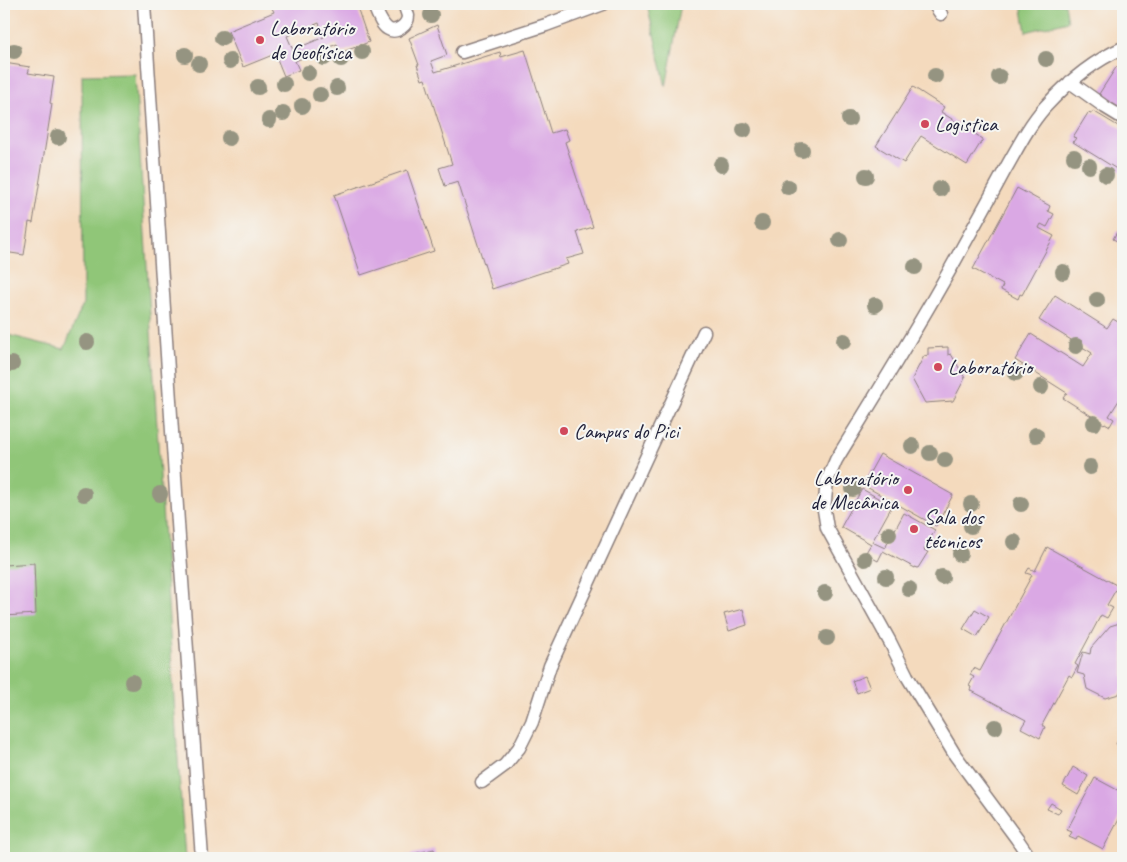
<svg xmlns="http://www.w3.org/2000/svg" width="1127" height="862" font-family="Caveat,sans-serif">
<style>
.green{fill:#90c678;stroke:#59745a}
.building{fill:#daa8e4;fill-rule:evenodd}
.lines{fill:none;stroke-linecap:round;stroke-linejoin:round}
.lane-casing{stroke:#8b7e7c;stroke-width:15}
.lane{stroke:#fff;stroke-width:12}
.tree{fill:#959481}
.poi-dot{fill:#d1495b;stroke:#f6f6f2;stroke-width:2}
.labels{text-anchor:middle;stroke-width:4;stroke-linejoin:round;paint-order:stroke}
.poi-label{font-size:21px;fill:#22223b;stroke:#f6f6f2;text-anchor:start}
</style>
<rect width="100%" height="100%" fill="#f6f6f2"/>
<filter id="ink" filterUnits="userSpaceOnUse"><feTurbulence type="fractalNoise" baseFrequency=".02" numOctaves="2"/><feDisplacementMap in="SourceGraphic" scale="10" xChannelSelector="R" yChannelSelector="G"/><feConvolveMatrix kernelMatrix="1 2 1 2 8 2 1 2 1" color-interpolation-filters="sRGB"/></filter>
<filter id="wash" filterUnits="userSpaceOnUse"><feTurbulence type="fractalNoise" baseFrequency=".0096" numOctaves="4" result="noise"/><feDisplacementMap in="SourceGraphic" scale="20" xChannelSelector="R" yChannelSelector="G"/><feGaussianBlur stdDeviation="1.12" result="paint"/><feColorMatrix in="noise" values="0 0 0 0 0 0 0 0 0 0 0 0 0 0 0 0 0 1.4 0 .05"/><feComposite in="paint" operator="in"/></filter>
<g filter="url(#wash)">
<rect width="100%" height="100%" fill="#f4dabd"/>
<path class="green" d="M647 4H681L666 87Z
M1021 4H1065L1068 21 1026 32Z
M135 74 176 731 185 858H4V334L64 349 83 304 82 75Z"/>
<g id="blocks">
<path class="building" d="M282 4H356L369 42 340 53 337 44 295 61 299 70 284 76 275 54 243 67 228 31 274 12 272 8ZM319 23 324 37 293 50 287 36Z
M437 25 447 55 431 61 435 72 500 52 501 57 525 50 551 133 565 129 569 140 565 142 593 227 577 232 584 254 566 259 568 264 492 289 458 182 445 186 439 168 452 164 425 79 422 80 417 65H419L409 38Z
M4 63 30 67 28 73 54 77 50 103 52 104 33 223 29 222 24 255 4 252Z
M1123 63V114L1100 100 1102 96 1099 94 1117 66 1120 68Z
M913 87 944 107 941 112 983 139 967 165 921 136 904 163 876 146Z
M1093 111 1123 129V173L1073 142 1076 138 1073 137 1088 113 1091 114Z
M407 170 434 251 361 275 334 195Z
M1017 188 1050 206 1048 211 1054 214 1047 227 1041 224 1039 228 1054 236 1022 295 1020 294 1018 299 1001 290 1003 285 973 269Z
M1118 230 1123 233V240L1121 243 1113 239Z
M1055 295 1107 328 1113 319 1123 325V394L1109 416 1114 419 1110 426 1105 423 1104 424 1063 398 1067 393 1015 360 1031 334 1083 367 1092 353 1039 320Z
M948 347V355L951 354 965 378 953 401 925 403 912 379 924 356 928 355V348Z
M880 454 953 495 936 526 863 485Z
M862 489 892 506 872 542 885 548 904 513 935 530 924 550 928 552 918 568 915 567V568L883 551 878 561 865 554 871 544 841 527Z
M1047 547 1118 586 1107 605 1113 608 1107 618 1101 615 1075 664 1078 666 1072 677 1069 675 1042 725 1045 727 1040 738 1021 728 1026 720 970 690 971 687 969 686 974 677 970 675 974 668 980 671 1032 575 1026 573 1029 568 1035 571Z
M34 563 36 614 4 616V565Z
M743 609 747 625 729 631 724 614Z
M975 609 989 617 977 637 963 629Z
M1123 622V686L1119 694 1105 698 1087 689 1084 675 1077 673 1083 652 1090 654 1091 648 1110 626Z
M865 676 870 688 857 693 852 681Z
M1123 731V748L1116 744Z
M1073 767 1088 776 1078 795 1063 786Z
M1095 778 1123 793V812L1103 849 1078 836 1076 840 1069 837 1072 832 1067 830Z
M1051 803 1061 809 1058 814 1047 809Z
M434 849 436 858H406L405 856Z"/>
</g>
</g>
<g filter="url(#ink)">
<use href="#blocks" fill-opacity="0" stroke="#8b7e7c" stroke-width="1"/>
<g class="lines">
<g class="lane-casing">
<path id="lane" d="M144 4 180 553 202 858
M373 4C377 11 380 24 388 29 396 34 408 25 408 16 407 12 405 7 404 4
M934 4 941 14
M462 52 546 25 603 4
M1070 82 1105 107 1123 118
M482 782 505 765 519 748 532 722 550 666 704 332
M1030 858 1017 839 955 755 935 722 907 676 890 642 827 528 824 510 827 481 836 460C879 390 923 320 962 248 977 221 992 194 1006 168 1018 147 1029 125 1045 107 1067 83 1093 61 1123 48"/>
</g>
<use href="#lane" class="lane"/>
</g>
<g class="tree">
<circle cx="431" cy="15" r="8"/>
<circle cx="222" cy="38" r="8"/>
<circle cx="14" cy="51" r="8"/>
<circle cx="362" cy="52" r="8"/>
<circle cx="185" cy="55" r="8"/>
<circle cx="324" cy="58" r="8"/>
<circle cx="341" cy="59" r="8"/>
<circle cx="1046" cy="59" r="8"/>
<circle cx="230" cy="61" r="8"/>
<circle cx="199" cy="64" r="8"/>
<circle cx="308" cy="73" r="8"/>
<circle cx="935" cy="76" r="8"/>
<circle cx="999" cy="77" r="8"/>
<circle cx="284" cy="84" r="8"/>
<circle cx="258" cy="87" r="8"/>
<circle cx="337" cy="88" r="8"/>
<circle cx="320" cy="95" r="8"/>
<circle cx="302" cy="106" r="8"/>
<circle cx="283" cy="113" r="8"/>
<circle cx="849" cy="119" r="8"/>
<circle cx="269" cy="120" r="8"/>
<circle cx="744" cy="130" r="8"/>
<circle cx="58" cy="137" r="8"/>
<circle cx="229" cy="138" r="8"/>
<circle cx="802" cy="150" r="8"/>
<circle cx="1074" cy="157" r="8"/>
<circle cx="721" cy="165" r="8"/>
<circle cx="1089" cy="166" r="8"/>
<circle cx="1106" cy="175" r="8"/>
<circle cx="866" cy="176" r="8"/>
<circle cx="788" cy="187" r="8"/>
<circle cx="940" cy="189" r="8"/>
<circle cx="762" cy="223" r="8"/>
<circle cx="840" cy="240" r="8"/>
<circle cx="915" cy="267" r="8"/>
<circle cx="1063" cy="272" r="8"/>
<circle cx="1097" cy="300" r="8"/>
<circle cx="875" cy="305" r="8"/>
<circle cx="844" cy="341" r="8"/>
<circle cx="87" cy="342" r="8"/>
<circle cx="1076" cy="346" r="8"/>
<circle cx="12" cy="364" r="8"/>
<circle cx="1016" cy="373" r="8"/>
<circle cx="1041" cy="387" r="8"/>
<circle cx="1094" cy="423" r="8"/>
<circle cx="1036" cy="435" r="8"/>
<circle cx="912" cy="446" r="8"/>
<circle cx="930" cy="453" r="8"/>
<circle cx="945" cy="460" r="8"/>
<circle cx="1090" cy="467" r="8"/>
<circle cx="853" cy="489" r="8"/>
<circle cx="84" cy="494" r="8"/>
<circle cx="160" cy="494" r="8"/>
<circle cx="971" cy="504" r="8"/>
<circle cx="1021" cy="504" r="8"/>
<circle cx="971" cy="526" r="8"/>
<circle cx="889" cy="534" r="8"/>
<circle cx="1014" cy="542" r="8"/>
<circle cx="960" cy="554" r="8"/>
<circle cx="865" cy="559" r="8"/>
<circle cx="886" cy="577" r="8"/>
<circle cx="942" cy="577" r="8"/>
<circle cx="909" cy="589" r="8"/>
<circle cx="825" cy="593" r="8"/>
<circle cx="827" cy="638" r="8"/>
<circle cx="132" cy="682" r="8"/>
<circle cx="995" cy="727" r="8"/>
</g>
</g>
<g class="poi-dot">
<circle cx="260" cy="40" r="5"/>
<circle cx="925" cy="124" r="5"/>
<circle cx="938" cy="367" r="5"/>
<circle cx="564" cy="431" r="5"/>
<circle cx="908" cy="490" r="5"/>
<circle cx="914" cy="529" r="5"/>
</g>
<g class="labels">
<g class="poi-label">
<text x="270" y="35">Laboratório<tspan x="270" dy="24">de Geofísica</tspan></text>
<text x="935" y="131">Logistica</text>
<text x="948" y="374">Laboratório</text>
<text x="574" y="438">Campus do Pici</text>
<text x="898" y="485" text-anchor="end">Laboratório<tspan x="898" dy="24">de Mecânica</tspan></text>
<text x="924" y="524">Sala dos<tspan x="924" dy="24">técnicos</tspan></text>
</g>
</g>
<rect width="1127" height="862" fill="none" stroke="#f6f6f2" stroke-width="20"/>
</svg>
